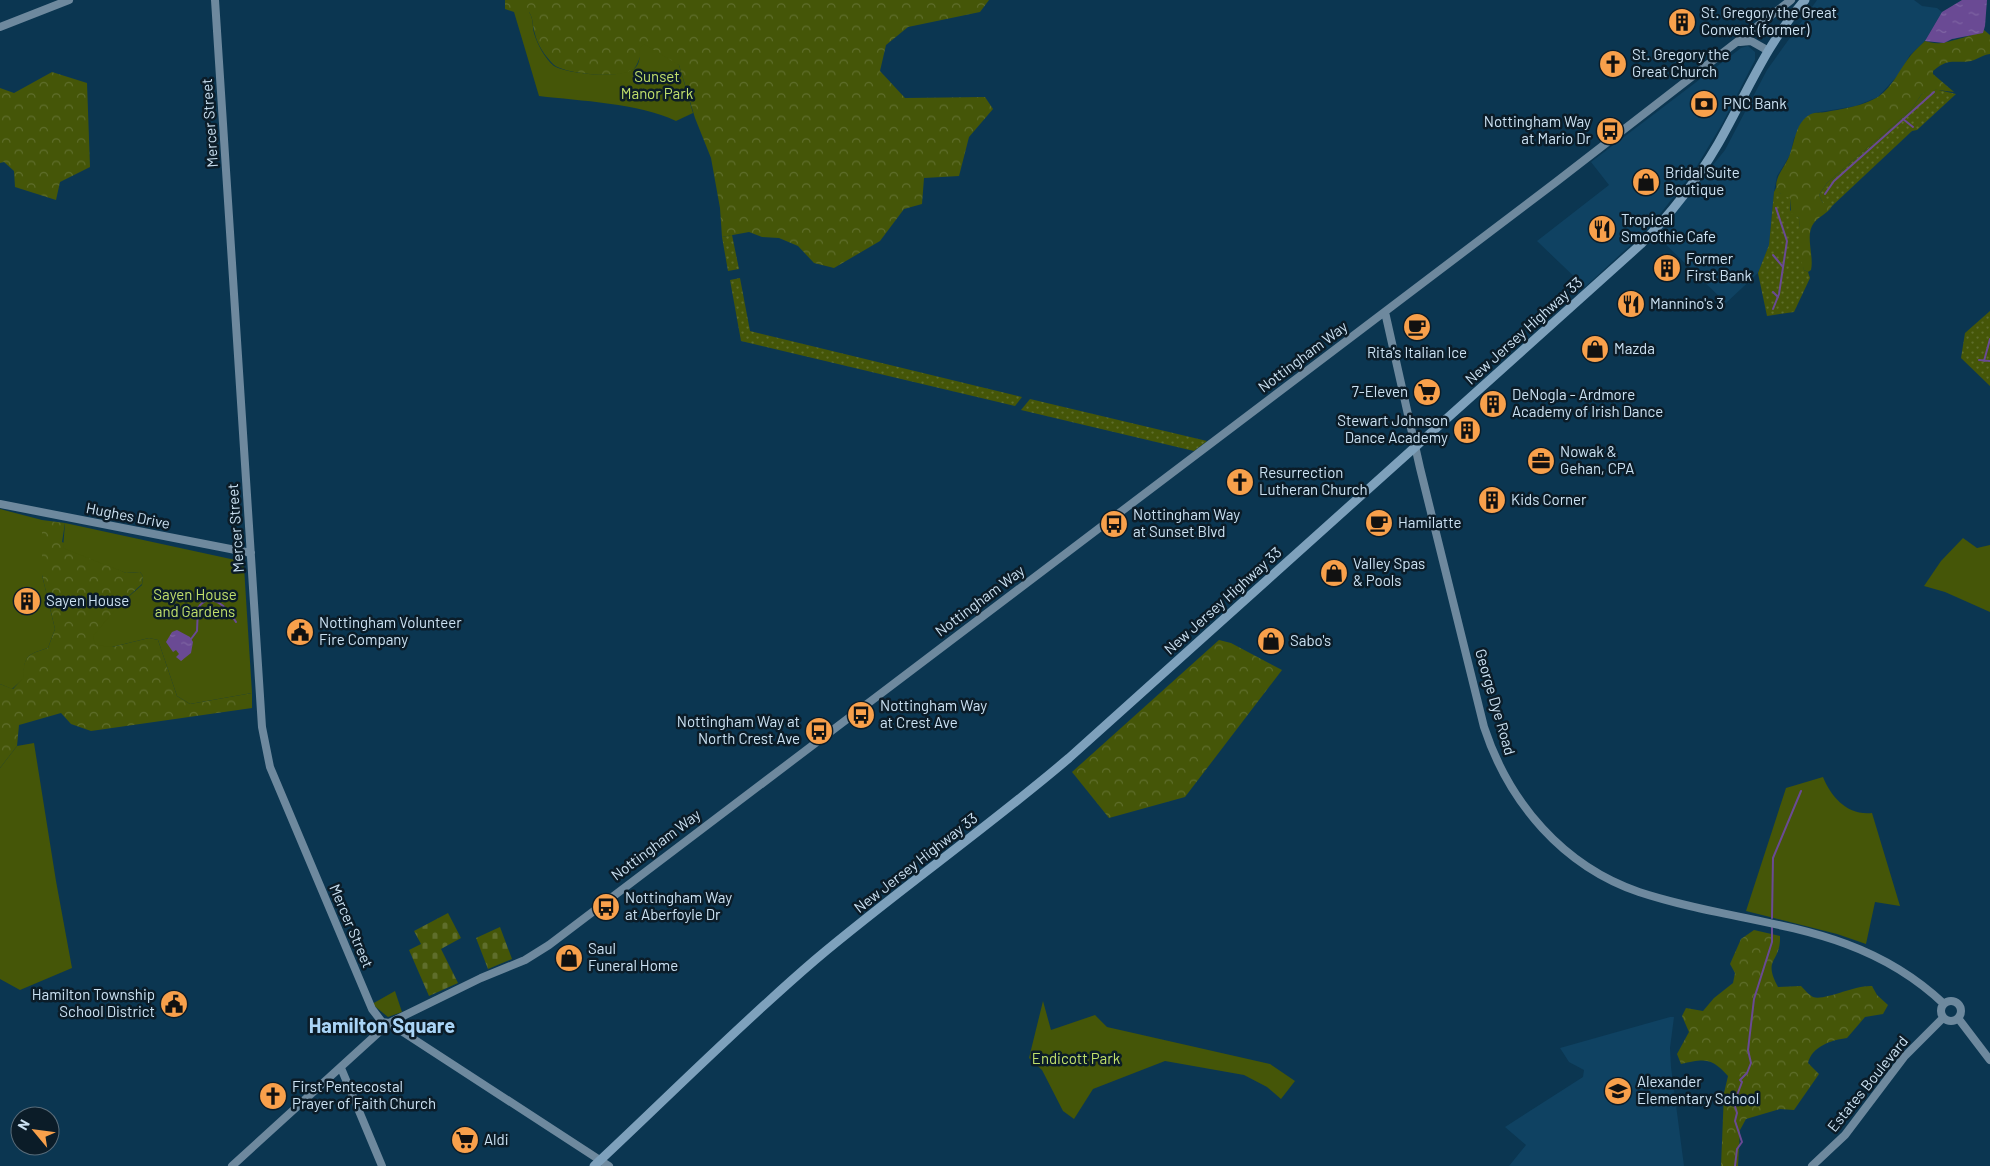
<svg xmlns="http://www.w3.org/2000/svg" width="1990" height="1166" font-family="Barlow,sans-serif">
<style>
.built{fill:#0f4262}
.grass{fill:url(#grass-dots)}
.forest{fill:url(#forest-crowns)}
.cemetery{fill:url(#cemetery-stones)}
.park{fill:#455608}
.water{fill:url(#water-ripples)}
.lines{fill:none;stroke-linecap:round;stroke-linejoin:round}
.stream{stroke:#6a4a94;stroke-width:2}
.secondary{stroke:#6e899e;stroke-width:8}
.primary{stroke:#7ea1bc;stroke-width:9}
.labels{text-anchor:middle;stroke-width:5;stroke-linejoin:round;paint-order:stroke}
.poi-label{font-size:15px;fill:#cce2f3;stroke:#0b1c28;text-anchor:start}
.park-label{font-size:15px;fill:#c1e06b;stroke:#0b1c28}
.street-label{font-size:15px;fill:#cce2f3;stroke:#0b1c28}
.district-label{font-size:20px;font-weight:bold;fill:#aad5f7;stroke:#0b1c28}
</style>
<defs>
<pattern id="grass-dots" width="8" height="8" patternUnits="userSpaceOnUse" patternTransform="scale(1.25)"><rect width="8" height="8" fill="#455608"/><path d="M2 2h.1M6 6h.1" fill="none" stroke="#5f6e2c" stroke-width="1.8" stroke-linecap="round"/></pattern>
<pattern id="forest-crowns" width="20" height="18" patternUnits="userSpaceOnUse" patternTransform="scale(1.25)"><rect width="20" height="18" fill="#455608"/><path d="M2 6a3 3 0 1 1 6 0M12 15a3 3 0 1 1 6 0" fill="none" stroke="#5f6e2c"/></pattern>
<pattern id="cemetery-stones" width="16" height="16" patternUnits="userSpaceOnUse" patternTransform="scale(1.25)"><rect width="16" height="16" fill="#455608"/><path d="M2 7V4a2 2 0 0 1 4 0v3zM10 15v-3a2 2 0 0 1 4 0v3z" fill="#5f6e2c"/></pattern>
<pattern id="water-ripples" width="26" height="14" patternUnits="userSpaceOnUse" patternTransform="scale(1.25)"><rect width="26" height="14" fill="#6a4a94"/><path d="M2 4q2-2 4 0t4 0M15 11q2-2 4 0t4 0" fill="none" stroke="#7e64a3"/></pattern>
</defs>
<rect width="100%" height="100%" fill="#0b3651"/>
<path class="built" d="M1817 0H1914L1922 6 1937 8 1942 12 1925 41 1910 55 1899 74 1878 97 1856 106 1814 113 1794 138 1790 155 1777 176 1774 192 1769 246 1758 273 1726 303 1656 235 1725 150 1767 70Z
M1748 46 1755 52V60L1722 124 1694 171 1649 228 1585 287 1537 241 1609 185 1591 162 1741 48Z
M1670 1017H1674L1670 1048 1671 1067 1684 1166H1509L1526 1145 1505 1127 1583 1077 1584 1070 1569 1062 1560 1048Z"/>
<path class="grass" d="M1930 88 1956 94 1917 130 1912 131 1832 206 1829 203H1823L1819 195 1827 183 1911 110 1921 95Z
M1777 186 1780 193 1790 197V210L1799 218 1804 270 1808 272 1810 278 1794 312 1767 316 1758 273 1769 245 1774 192Z
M732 235 739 269 728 271 722 237Z
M740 278 750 331 1022 397 1015 406 741 341 730 280Z
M1990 311V386L1961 358 1965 333Z
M1030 399 1207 441 1194 451 1021 410Z"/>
<path class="forest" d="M505 0H989L980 12 908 27 886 45 880 71 905 98 985 97 993 109 969 137 959 176 924 178 922 204 904 209 880 241 834 268 814 263 798 246 779 238 762 237 749 232 722 237 720 208 711 158 695 118 679 65 640 57C637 64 636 69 629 72 615 78 563 74 553 64 545 56 537 44 535 34 532 25 534 20 529 12H514L505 9Z
M1984 30 1990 35V54C1982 55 1978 59 1971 61 1954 64 1949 57 1933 71V74L1954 92 1930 89 1921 95 1911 110 1827 183 1819 195 1823 203H1830L1832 206C1828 214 1816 217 1812 226 1806 238 1814 257 1811 270L1808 272 1804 270 1801 260 1799 218 1791 213 1790 198C1761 190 1786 168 1790 154 1795 141 1796 121 1811 114 1815 112 1821 113 1826 112 1842 109 1863 106 1878 97 1893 87 1900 68 1911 55 1915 50 1920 46 1925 41 1930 42 1935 44 1941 43 1946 43 1981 33 1984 30Z
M52 72 87 83 90 167 60 182 56 200 15 187 14 171 4 162 0 163V88L14 93Z
M42 520 65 523 62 542 126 573 140 572 143 576 142 584 119 605 112 647 149 638 158 640 177 696 190 704 252 693V708L91 731 71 724 61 713 19 725 17 746 0 768V684L13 689 22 679C25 656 25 655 48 648L55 629 42 575Z
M1219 640 1231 643 1282 670 1185 797 1109 818 1072 772Z
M1754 930 1780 936C1781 963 1762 958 1778 987L1801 986C1804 989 1809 995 1813 997 1825 1001 1854 985 1872 986L1877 995 1888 1005 1883 1014 1865 1017 1847 1038C1832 1040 1812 1046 1808 1063L1819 1074 1794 1110 1780 1109 1746 1119 1740 1130 1738 1166H1721L1724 1093 1728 1076C1711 1057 1704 1059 1681 1064L1677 1054 1689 1032 1682 1016 1686 1008 1703 1011 1714 998 1733 983 1735 973 1730 964 1741 939Z"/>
<path class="cemetery" d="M448 913 461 938 441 949 458 983 429 996 409 950 421 944 414 931Z
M500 927 512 959 488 969 476 938Z"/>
<path class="park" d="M514 12H529C534 20 532 25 534 33 537 44 546 60 554 66 567 74 625 80 636 67 640 62 640 56 639 49L644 44 679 65 693 113 676 121C639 103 580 101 539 96Z
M0 509 42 520V575L55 629 48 648C25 655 25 656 23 679L12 689 0 684Z
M65 523 240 561 244 567 252 693 190 704 177 696 158 640 149 638 112 647 95 645 93 636 119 605 142 585 143 576 140 572 126 573 63 548Z
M1963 538 1977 548 1990 545V612L1945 592 1924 586 1941 561Z
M34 743 56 881 72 968 20 990 0 979V768L17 746Z
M1823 777C1831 797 1848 816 1872 813L1900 906 1875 902 1866 944 1837 934 1746 911 1786 788Z
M395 991 402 1012 388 1017 372 1004Z
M1043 1001 1051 1030 1095 1015 1107 1027 1270 1064 1295 1081 1281 1099 1267 1087 1244 1075 1165 1061 1093 1089 1074 1119 1063 1111 1042 1070 1029 1058Z"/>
<path class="water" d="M1962 0H1987L1985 26 1983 33 1952 39 1944 43 1925 41 1942 12Z
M177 630 190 637 193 642 191 653 181 661 176 657 179 654 176 650 173 652 166 642 172 632Z"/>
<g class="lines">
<path class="stream" d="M1903 119 1913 127
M1825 194 1834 181 1934 92
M1773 255 1783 267
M1773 292 1778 297
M1773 309 1779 294 1787 241 1776 208
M1979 360 1990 361
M1984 361 1990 339
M191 639 197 631 198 608C210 589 228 608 236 622
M1772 918 1773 858 1801 791
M1735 1166 1737 1149 1742 1142 1735 1121 1737 1113 1734 1103 1742 1082 1740 1080 1747 1073 1751 1063 1748 1050 1754 999 1772 942V927"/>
<path class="secondary" d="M215 0 262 727 270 767 372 1009 382 1022 389 1023 609 1166
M0 27 69 0
M1740 42 1751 41 1767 50
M1385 312 1420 468 1484 727C1509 803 1563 866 1639 892 1748 928 1854 919 1944 1004
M0 504 251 553
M1941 1011a10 10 0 1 1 20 0a10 10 0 1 1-20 0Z
M1958 1018 1990 1060
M341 1068 382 1166
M232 1166 389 1023 481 978 525 960 549 945 1556 182 1791 0
M1812 1166 1845 1135 1904 1057 1943 1018"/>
<path class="primary" d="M594 1166C668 1097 739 1025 815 960 898 890 987 828 1069 758L1641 244C1671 214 1697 180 1718 144 1747 93 1766 44 1805 0"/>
</g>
<defs>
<g id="building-disc" transform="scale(1.4375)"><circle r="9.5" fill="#f8a04b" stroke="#0b1c28"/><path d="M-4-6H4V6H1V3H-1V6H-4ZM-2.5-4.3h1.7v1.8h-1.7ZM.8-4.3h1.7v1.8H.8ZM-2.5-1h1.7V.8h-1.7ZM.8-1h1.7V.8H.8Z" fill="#111"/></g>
<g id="church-disc" transform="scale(1.4375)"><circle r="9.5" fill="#f8a04b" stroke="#0b1c28"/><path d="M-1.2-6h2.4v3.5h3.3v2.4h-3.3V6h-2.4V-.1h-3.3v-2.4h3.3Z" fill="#111"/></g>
<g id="bank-disc" transform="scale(1.4375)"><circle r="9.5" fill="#f8a04b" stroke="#0b1c28"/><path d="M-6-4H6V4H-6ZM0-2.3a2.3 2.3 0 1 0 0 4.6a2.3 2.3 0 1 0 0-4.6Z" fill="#111"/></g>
<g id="bus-disc" transform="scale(1.4375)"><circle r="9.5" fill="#f8a04b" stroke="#0b1c28"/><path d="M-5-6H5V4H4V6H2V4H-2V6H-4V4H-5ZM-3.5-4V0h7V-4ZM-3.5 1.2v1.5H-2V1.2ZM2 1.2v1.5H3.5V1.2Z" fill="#111"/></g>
<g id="shop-disc" transform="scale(1.4375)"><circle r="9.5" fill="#f8a04b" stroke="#0b1c28"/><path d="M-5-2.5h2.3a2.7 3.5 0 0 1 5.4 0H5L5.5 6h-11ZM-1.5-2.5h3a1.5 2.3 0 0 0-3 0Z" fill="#111"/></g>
<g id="restaurant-disc" transform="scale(1.4375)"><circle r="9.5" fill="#f8a04b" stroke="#0b1c28"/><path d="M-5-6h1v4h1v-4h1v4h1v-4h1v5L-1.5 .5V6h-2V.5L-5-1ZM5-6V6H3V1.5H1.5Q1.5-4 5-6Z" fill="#111"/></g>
<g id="cafe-disc" transform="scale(1.4375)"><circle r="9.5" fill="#f8a04b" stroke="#0b1c28"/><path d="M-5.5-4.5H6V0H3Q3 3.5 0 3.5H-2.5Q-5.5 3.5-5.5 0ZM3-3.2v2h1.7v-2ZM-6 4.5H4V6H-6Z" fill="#111"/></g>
<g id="supermarket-disc" transform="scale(1.4375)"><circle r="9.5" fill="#f8a04b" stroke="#0b1c28"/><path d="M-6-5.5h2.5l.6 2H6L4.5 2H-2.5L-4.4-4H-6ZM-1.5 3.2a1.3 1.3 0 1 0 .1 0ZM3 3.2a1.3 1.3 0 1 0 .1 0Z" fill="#111"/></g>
<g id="office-disc" transform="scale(1.4375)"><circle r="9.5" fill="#f8a04b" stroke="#0b1c28"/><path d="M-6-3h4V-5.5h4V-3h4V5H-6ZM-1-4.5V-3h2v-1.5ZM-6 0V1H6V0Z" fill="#111"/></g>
<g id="civic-disc" transform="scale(1.4375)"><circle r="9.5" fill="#f8a04b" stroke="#0b1c28"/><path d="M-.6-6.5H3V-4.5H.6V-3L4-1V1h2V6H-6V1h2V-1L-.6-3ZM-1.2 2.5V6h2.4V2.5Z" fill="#111"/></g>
<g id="school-disc" transform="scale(1.4375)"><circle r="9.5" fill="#f8a04b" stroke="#0b1c28"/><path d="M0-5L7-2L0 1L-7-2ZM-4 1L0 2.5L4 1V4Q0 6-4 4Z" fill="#111"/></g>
</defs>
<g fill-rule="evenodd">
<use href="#building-disc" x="1682" y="22"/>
<use href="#church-disc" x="1613" y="64"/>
<use href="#bank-disc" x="1704" y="104"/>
<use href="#bus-disc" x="1610" y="131"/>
<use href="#shop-disc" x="1646" y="182"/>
<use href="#restaurant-disc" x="1602" y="229"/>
<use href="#building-disc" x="1667" y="268"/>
<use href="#restaurant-disc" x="1631" y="304"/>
<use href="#cafe-disc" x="1417" y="327"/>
<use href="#shop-disc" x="1595" y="349"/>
<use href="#supermarket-disc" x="1427" y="392"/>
<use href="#building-disc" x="1493" y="404"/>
<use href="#building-disc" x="1467" y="430"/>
<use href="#office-disc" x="1541" y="461"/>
<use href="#church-disc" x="1240" y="482"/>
<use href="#building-disc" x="1492" y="500"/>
<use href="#cafe-disc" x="1379" y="523"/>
<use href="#bus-disc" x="1114" y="524"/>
<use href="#shop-disc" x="1334" y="573"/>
<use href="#building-disc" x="27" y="601"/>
<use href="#civic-disc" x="300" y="632"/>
<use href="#shop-disc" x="1271" y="641"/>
<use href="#bus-disc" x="861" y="715"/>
<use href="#bus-disc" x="819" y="731"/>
<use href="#bus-disc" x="606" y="907"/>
<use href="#shop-disc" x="569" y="958"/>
<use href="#civic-disc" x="174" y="1004"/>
<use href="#school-disc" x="1618" y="1091"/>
<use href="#church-disc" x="273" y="1096"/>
<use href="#supermarket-disc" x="465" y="1140"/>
</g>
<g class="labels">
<g class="poi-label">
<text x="1701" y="18">St. Gregory the Great<tspan x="1701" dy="17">Convent (former)</tspan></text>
<text x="1632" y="60">St. Gregory the<tspan x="1632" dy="17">Great Church</tspan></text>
<text x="1723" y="109">PNC Bank</text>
<text x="1591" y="127" text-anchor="end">Nottingham Way<tspan x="1591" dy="17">at Mario Dr</tspan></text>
<text x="1665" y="178">Bridal Suite<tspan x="1665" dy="17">Boutique</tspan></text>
<text x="1621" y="225">Tropical<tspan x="1621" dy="17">Smoothie Cafe</tspan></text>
<text x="1686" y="264">Former<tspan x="1686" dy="17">First Bank</tspan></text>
<text x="1650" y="309">Mannino's 3</text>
<text x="1614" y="354">Mazda</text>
<text x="1417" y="358" text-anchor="middle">Rita's Italian Ice</text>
<text x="1408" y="397" text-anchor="end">7-Eleven</text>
<text x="1512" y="400">DeNogla - Ardmore<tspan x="1512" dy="17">Academy of Irish Dance</tspan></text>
<text x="1448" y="426" text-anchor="end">Stewart Johnson<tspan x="1448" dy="17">Dance Academy</tspan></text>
<text x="1560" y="457">Nowak &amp;<tspan x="1560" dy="17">Gehan, CPA</tspan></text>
<text x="1259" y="478">Resurrection<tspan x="1259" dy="17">Lutheran Church</tspan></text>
<text x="1511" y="505">Kids Corner</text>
<text x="1133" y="520">Nottingham Way<tspan x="1133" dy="17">at Sunset Blvd</tspan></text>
<text x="1398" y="528">Hamilatte</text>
<text x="1353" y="569">Valley Spas<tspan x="1353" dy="17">&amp; Pools</tspan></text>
<text x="46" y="606">Sayen House</text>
<text x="319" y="628">Nottingham Volunteer<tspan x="319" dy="17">Fire Company</tspan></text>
<text x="1290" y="646">Sabo's</text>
<text x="880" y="711">Nottingham Way<tspan x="880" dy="17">at Crest Ave</tspan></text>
<text x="800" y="727" text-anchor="end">Nottingham Way at<tspan x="800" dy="17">North Crest Ave</tspan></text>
<text x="625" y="903">Nottingham Way<tspan x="625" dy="17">at Aberfoyle Dr</tspan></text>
<text x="588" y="954">Saul<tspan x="588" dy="17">Funeral Home</tspan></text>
<text x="155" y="1000" text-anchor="end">Hamilton Township<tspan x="155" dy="17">School District</tspan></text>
<text x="1637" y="1087">Alexander<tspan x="1637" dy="17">Elementary School</tspan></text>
<text x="292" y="1092">First Pentecostal<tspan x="292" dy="17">Prayer of Faith Church</tspan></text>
<text x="484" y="1145">Aldi</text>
</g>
<g class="park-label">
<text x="657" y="82">Sunset<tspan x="657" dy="17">Manor Park</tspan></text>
<text x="195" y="600">Sayen House<tspan x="195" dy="17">and Gardens</tspan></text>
<text x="1076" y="1064">Endicott Park</text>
</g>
<g class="street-label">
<text transform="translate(210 123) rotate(-94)" y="5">Mercer Street</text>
<text transform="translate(1524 331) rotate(-42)" y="5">New Jersey Highway 33</text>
<text transform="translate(1303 357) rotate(-37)" y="5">Nottingham Way</text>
<text transform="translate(128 516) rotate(11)" y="5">Hughes Drive</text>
<text transform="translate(236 528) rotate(-94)" y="5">Mercer Street</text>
<text transform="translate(980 601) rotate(-37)" y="5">Nottingham Way</text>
<text transform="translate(1223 601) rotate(-42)" y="5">New Jersey Highway 33</text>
<text transform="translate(1495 702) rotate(74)" y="5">George Dye Road</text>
<text transform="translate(656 845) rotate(-37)" y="5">Nottingham Way</text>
<text transform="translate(916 863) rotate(-38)" y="5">New Jersey Highway 33</text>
<text transform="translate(351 926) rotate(67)" y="5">Mercer Street</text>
<text transform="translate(1868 1084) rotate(-51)" y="5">Estates Boulevard</text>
</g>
<g class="district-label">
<text x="382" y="1033">Hamilton Square</text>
</g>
</g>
<g transform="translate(35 1131) rotate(299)"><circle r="24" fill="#0b1c28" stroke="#586b79"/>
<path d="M0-4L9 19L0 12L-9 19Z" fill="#f8a04b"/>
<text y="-8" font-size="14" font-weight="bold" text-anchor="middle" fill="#cce2f3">N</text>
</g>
</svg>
